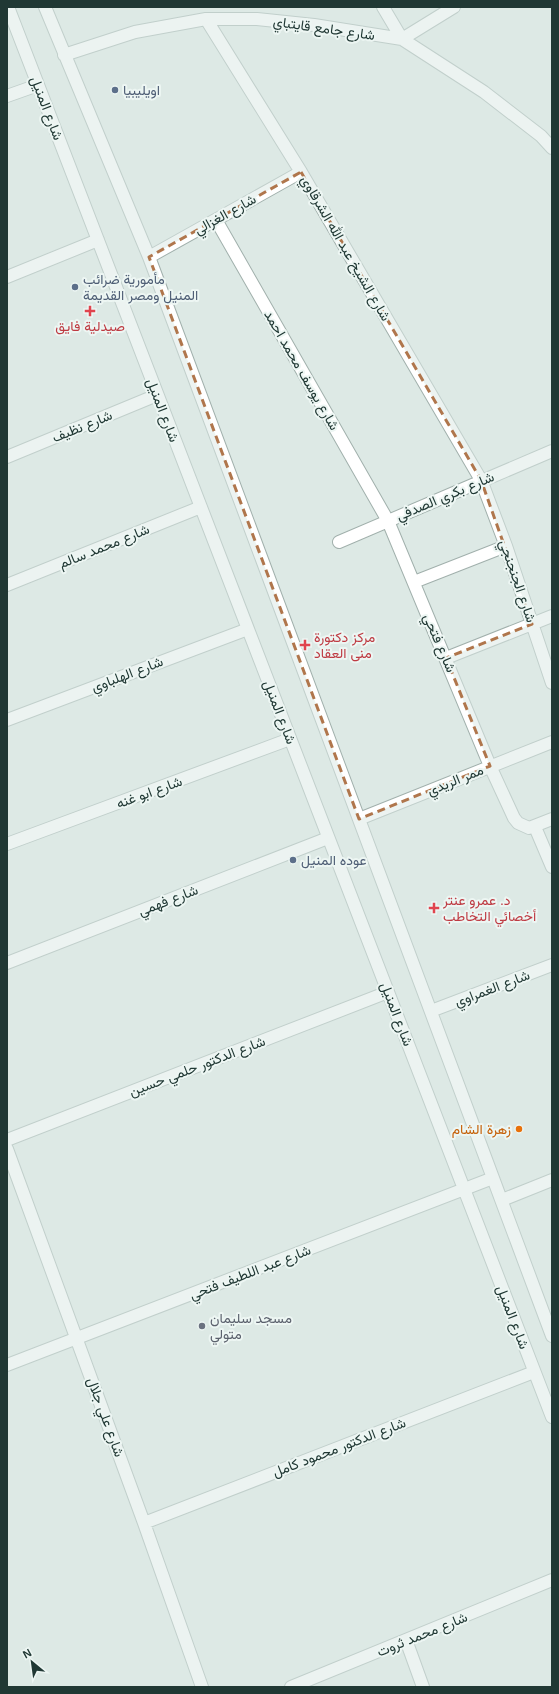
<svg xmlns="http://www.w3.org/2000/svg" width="559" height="1694" font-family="Arial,Vazirmatn,sans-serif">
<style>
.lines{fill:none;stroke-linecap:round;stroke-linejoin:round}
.minor-casing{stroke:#a1b0ac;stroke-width:14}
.minor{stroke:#fff;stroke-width:12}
.marked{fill:none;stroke:#b0764c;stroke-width:3;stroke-dasharray:8 5;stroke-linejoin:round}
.service-dot{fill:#5c6f8a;stroke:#edf6f3;stroke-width:1.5}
.health-dot{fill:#e0444e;stroke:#edf6f3;stroke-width:1.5}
.food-dot{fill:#e8710a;stroke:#edf6f3;stroke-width:1.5}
.worship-dot{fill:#6b7280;stroke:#edf6f3;stroke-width:1.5}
.labels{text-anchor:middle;stroke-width:4;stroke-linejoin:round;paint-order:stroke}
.street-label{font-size:14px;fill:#203834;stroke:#edf6f3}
.service-label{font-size:14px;fill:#4e5e75;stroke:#edf6f3;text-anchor:start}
.health-label{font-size:14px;fill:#be3a42;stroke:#edf6f3;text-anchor:start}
.food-label{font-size:14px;fill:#c56008;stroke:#edf6f3;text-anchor:end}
.worship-label{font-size:14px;fill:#5b616d;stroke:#edf6f3;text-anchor:start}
</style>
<rect width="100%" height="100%" fill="#dde9e5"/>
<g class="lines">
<g class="minor-casing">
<path id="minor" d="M8 7 552 1417
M45 7 149 257 552 1336
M383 7 402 39 454 7
M206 19 301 172 481 480 506 546 552 683
M64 55 135 32 206 19H257L314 25 402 39 484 92 541 136 552 148
M7 96 38 85
M216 220 388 521 490 766 514 818 518 823 529 828 552 819
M149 257 301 172
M7 277 98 240
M7 457 157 395
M339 542 552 451
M414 582 506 546
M7 585 201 507
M446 658 552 616
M7 720 248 629
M359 819 552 742
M535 827 552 867
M7 844 290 739
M7 963 328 838
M431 1011 552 965
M7 1140 388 992
M7 1149 144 1523 202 1687
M502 1200 552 1180
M7 1365 493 1178
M144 1523 534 1372
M406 1640 423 1687
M291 1687 552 1580"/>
</g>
<use href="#minor" class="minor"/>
</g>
<path d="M0 0H559V1694H0ZM301 172 481 480 532 624 446 658 490 766 359 819 149 257Z" fill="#dde9e5" fill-opacity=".55" fill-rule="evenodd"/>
<path class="marked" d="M301 172 481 480 532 624 446 658 490 766 359 819 149 257Z"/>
<g class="service-dot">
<circle cx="115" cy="90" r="4"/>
<circle cx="75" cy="287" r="4"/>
<circle cx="293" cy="860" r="4"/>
</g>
<g class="health-dot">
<path d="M88 305h4v4h4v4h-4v4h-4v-4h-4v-4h4z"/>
<path d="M303 639h4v4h4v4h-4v4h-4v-4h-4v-4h4z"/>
<path d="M432 902h4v4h4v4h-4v4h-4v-4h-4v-4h4z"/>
</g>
<circle class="food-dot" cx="519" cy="1129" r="4"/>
<circle class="worship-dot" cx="202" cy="1326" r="4"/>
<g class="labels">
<g class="street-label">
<text transform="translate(324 28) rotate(8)" y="5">شارع جامع قايتباي</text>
<text transform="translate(47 108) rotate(69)" y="5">شارع المنيل</text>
<text transform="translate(225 214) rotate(-29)" y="5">شارع الغزالي</text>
<text transform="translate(346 248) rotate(60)" y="5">شارع الشيخ عبد الله الشرقاوي</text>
<text transform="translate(302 370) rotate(60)" y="5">شارع يوسف محمد احمد</text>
<text transform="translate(163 410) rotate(69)" y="5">شارع المنيل</text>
<text transform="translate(82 426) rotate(-22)" y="5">شارع نظيف</text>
<text transform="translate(445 496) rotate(-23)" y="5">شارع بكري الصدفي</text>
<text transform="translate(104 546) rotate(-22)" y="5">شارع محمد سالم</text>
<text transform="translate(518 581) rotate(71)" y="5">شارع الجنجنجي</text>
<text transform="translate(440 643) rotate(67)" y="5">شارع فتحي</text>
<text transform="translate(127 674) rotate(-21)" y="5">شارع الهلباوي</text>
<text transform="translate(280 712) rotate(69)" y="5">شارع المنيل</text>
<text transform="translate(455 780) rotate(-22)" y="5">ممر الريدي</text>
<text transform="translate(149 792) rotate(-20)" y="5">شارع ابو غنه</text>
<text transform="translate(168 900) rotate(-21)" y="5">شارع فهمي</text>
<text transform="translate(492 988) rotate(-21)" y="5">شارع الغمراوي</text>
<text transform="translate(397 1014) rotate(69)" y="5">شارع المنيل</text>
<text transform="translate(197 1066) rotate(-21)" y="5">شارع الدكتور حلمي حسين</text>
<text transform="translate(250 1272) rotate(-21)" y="5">شارع عبد اللطيف فتحي</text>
<text transform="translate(513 1317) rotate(69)" y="5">شارع المنيل</text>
<text transform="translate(106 1417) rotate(70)" y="5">شارع علي جلال</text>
<text transform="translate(339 1447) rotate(-21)" y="5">شارع الدكتور محمود كامل</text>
<text transform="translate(422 1634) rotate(-22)" y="5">شارع محمد ثروت</text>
</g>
<g class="service-label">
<text x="123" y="95">اويليبيا</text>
<text x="83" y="284">مأمورية ضرائب<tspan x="83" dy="16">المنيل ومصر القديمة</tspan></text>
<text x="301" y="865">عوده المنيل</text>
</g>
<g class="health-label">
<text x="90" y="331" text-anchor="middle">صيدلية فايق</text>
<text x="314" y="642">مركز دكتورة<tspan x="314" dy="16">منى العقاد</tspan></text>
<text x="443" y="905">د. عمرو عنتر<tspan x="443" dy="16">أخصائي التخاطب</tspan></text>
</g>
<g class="food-label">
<text x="511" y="1134">زهرة الشام</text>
</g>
<g class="worship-label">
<text x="210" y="1323">مسجد سليمان<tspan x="210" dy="16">متولي</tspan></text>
</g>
</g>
<rect width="559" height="1694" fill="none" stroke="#203834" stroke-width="16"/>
<g transform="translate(32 1662) rotate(331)" stroke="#edf6f3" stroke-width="3" paint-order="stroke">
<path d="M0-3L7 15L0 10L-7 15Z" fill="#203834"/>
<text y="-6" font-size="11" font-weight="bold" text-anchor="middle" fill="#203834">N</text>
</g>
</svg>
